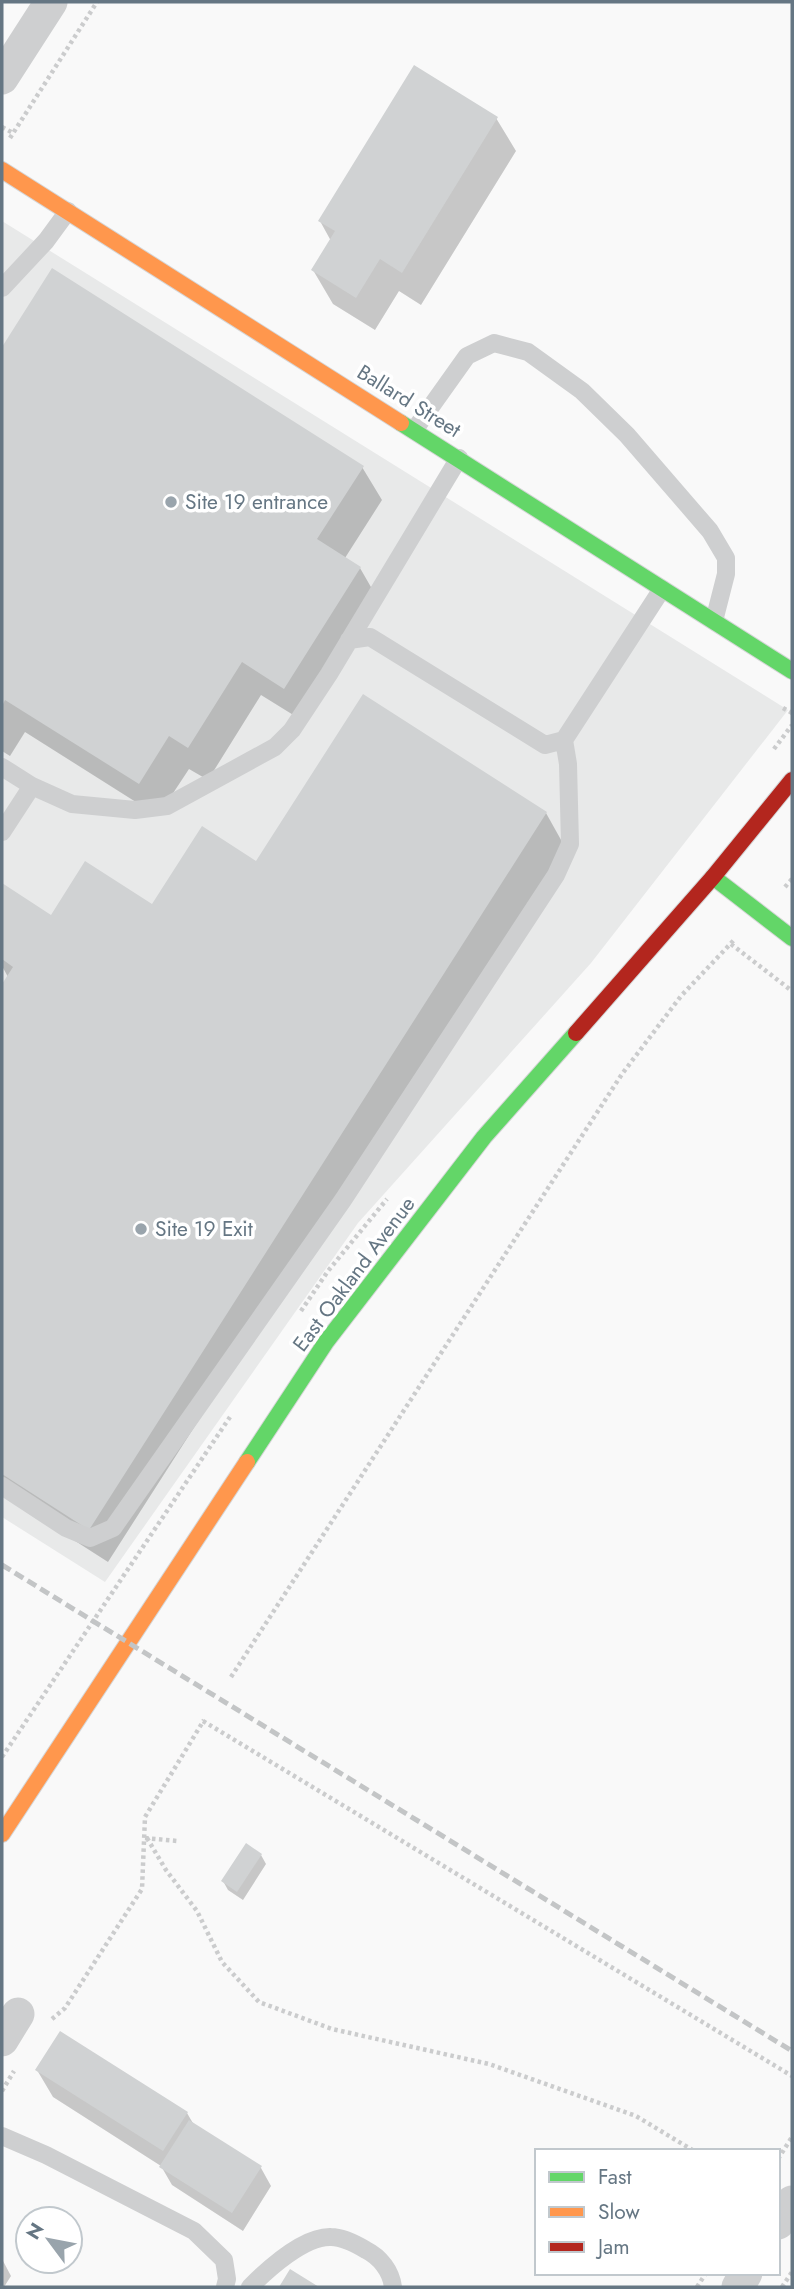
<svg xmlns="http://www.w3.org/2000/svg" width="794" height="2289" font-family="Jost,sans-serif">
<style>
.built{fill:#e8e9e9}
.shadow{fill:#0003}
.building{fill:#d0d2d3}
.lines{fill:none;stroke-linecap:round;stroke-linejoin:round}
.fast-casing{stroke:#d5d6d7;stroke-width:18}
.slow-casing{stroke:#d5d6d7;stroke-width:18}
.jam-casing{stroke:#d5d6d7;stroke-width:18}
.path{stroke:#cbcccd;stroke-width:4.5;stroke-dasharray:3.5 3.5;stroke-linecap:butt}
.lane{stroke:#cecfd0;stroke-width:18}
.street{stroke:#cecfd0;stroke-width:33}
.fast{stroke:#63d668;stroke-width:16}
.slow{stroke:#ff974d;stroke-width:16}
.jam{stroke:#b3261e;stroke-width:16}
.rail{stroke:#c3c5c6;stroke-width:5;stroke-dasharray:10 5;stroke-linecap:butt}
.poi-dot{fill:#99a4ac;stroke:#fff;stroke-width:2.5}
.labels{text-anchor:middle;stroke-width:7;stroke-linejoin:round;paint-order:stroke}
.street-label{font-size:21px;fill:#657683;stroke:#fff}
.poi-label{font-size:21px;fill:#657683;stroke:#fff;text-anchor:start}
</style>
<rect width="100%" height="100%" fill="#f9f9f9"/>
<path class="built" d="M2 221 788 710 591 963 358 1223 105 1582 2 1517Z"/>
<path class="shadow" d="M496 118 516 151 421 305 399 291 375 330 333 304 313 270 331 241 320 221Z
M52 271 362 467 382 500 345 558 360 568 379 601 303 721 261 695 208 780 189 769 158 816 25 732 10 756 2 751V351Z
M546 813 565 847 108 1562 2 1494V987L8 977 2 966V885L52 917 153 907 257 863Z
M261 1855 266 1864 243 1900 228 1890 223 1881Z
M37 2070 187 2113 194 2125 261 2168 271 2186 243 2231 172 2185 161 2166 53 2097Z
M2 2259 11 2276 4 2287H2Z"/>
<path class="building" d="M414 65 498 117 402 273 380 259 356 298 311 270 335 231 318 221Z
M52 268 364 466 317 539 361 567 284 689 242 662 188 748 169 736 139 784 5 700 2 706V347Z
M363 694 547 812 89 1530 2 1474V984L13 967 2 959V883L51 915 85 861 152 904 202 826 256 861Z
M246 1843 262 1854 237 1892 221 1881Z
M60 2031 188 2112 163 2151 35 2070Z
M189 2120 262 2166 232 2213 159 2167Z
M290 2269 319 2287H279Z"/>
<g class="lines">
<g class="fast-casing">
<path id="fast" d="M401 423 792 671
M713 877 792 938
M247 1462 326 1342 484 1137 576 1033"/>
</g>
<g class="slow-casing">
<path id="slow" d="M2 170 401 423
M2 1834 247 1462"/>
</g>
<g class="jam-casing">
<path id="jam" d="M576 1033 713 877 792 780"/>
</g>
<path class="path" d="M2 127 13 133
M10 138 97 2
M783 708 792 713
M774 749 792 725
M785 887 792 879
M731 944 792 991
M301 1311 328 1271 387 1199
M231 1677 622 1074 681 996 735 939
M203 1721 792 2076
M2 1757 230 1417
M145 1838 177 1841
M147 1838 166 1870 197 1911 222 1962 259 2002 332 2029 489 2064 636 2116 694 2151
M52 2019 65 2008 142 1889 145 1817 204 1720
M2 2091 14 2071
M778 2159 792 2137
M697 2287 706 2273
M782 2287 792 2272"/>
<path class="lane" d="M2 288 46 241 68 211
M415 429 467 356 494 343 528 352 582 391 627 435 710 531 726 558V574L714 621
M349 640 370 637 545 745 564 740 662 589
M2 767 32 786 72 804 135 810 167 806 275 747 292 730 329 674 459 458
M2 832 32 786
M2 1486 66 1528 90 1538 113 1528 343 1200 556 875 570 844 568 764 564 740
M2 2136 46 2155 194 2231 224 2260 227 2279 225 2287
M250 2287C268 2269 304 2236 331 2237 343 2237 356 2244 366 2250 380 2257 391 2271 393 2287"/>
<path class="street" d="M2 78 51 2
M2 2040 18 2014
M778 2223 792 2202
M738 2287 746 2273"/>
<use href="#fast" class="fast"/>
<use href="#slow" class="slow"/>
<use href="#jam" class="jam"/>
<path class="rail" d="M2 1565 792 2051"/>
</g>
<g class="poi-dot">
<circle cx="171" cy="502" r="7"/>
<circle cx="141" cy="1229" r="7"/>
</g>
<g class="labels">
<g class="street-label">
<text transform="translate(409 401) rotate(32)" y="7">Ballard Street</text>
<text transform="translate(354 1274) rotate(-53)" y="7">East Oakland Avenue</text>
</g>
<g class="poi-label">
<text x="185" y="509">Site 19 entrance</text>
<text x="155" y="1236">Site 19 Exit</text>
</g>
</g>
<rect width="794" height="2289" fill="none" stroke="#657683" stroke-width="7"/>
<rect x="535" y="2149" width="245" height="126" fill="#ffffff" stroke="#c1c8cd" stroke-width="2"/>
<rect x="549" y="2172" width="35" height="10" fill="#63d668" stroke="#c1c8cd" stroke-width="2"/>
<text x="598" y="2184" font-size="21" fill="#657683">Fast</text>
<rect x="549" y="2207" width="35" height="10" fill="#ff974d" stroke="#c1c8cd" stroke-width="2"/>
<text x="598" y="2219" font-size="21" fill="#657683">Slow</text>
<rect x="549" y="2242" width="35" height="10" fill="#b3261e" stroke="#c1c8cd" stroke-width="2"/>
<text x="598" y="2254" font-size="21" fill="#657683">Jam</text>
<g transform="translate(49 2240) rotate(302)"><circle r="33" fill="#ffffff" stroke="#c1c8cd" stroke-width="2"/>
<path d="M0-5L12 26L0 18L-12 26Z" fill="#99a4ac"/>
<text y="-10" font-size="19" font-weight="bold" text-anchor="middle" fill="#657683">N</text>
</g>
</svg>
